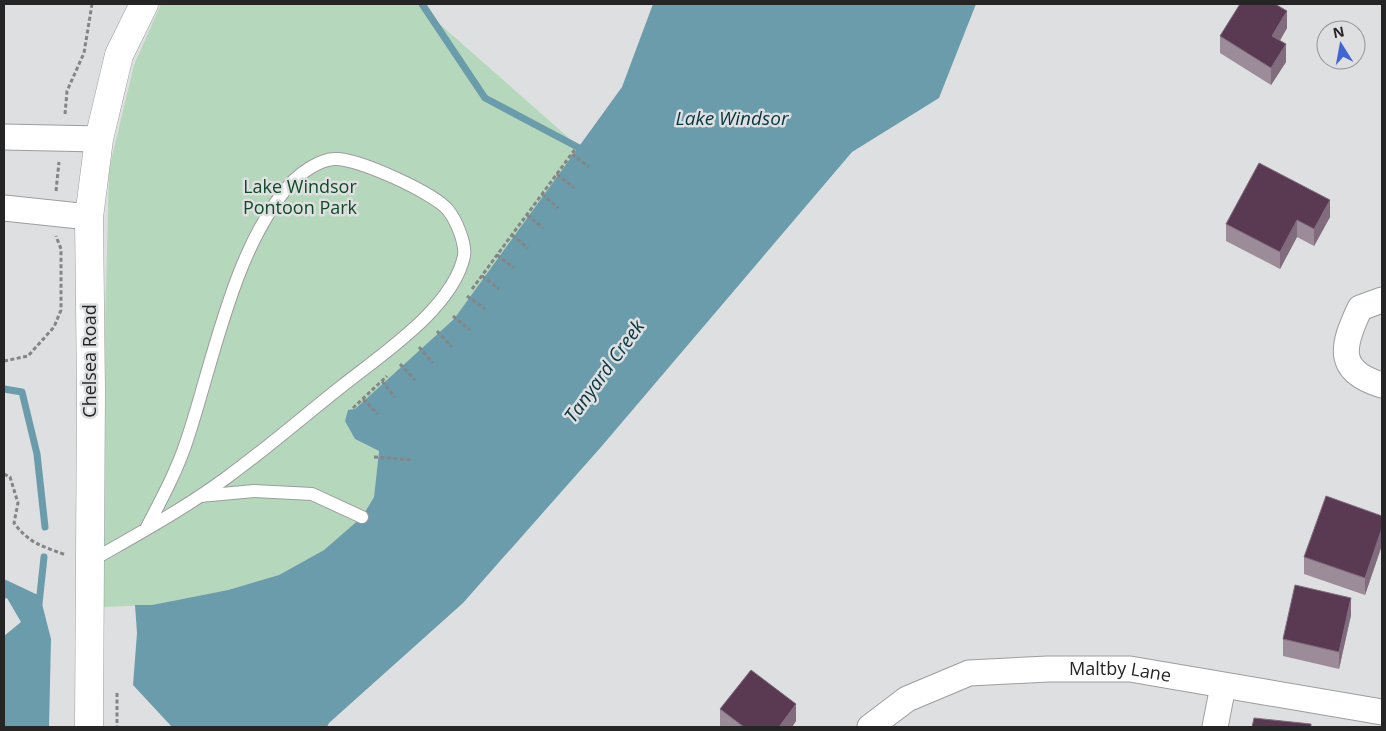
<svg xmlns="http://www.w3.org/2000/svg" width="1386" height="731" font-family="'Open Sans',sans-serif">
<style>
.green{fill:#b5d8bc}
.water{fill:#6b9cab}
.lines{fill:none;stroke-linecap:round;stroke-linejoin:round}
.stream{stroke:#6b9cab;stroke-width:7}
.service-casing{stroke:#9c9d9e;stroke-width:14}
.minor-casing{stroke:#9c9d9e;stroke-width:27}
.tertiary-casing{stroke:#9c9d9e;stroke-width:29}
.path{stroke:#848585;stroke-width:3;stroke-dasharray:4 2.5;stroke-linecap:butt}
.service{stroke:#fff;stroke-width:12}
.minor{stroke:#fff;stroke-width:25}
.tertiary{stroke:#fff;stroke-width:28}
.wall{fill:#9c8c99}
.shaded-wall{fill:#816c7d}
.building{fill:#593a52;stroke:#816c7d}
.labels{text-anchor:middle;stroke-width:5;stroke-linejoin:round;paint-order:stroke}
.park-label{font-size:18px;fill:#104a25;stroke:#dedfe0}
.street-label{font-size:18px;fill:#252525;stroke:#dedfe0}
.water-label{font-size:19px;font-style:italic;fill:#053541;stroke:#dedfe0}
</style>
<rect width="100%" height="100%" fill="#dedfe0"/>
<path class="green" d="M161 4H417L579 147 454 319 355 410H348L355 439 379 451 374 497 362 517 324 550 279 575 228 590 152 605 104 607 103 412 109 169 134 65Z"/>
<path class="water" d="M653 4H976L939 98 852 152 601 447 463 603 329 723 327 727H172L133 685 137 633 135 605H152L228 590 279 575 324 550 362 517 374 497 379 451 355 439 345 421 348 410 355 409 454 319 622 87Z
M4 579 40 596 51 639 49 727H4V636L21 622 7 598 4 599Z"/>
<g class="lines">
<path class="stream" d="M422 4 485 98 585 151
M4 389 22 392 37 454 45 527
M39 604 44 557"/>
<g class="service-casing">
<path id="service" d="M200 496 254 491 312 494 362 517
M91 561C136 535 184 509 226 478 266 449 304 416 342 386 382 354 453 308 464 256 466 243 456 220 448 210 434 193 356 157 334 159 319 160 302 172 292 182 234 246 214 359 187 440 177 471 161 500 146 529"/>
</g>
<g class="minor-casing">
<g id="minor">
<path d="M4 137 99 139"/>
<path d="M4 208 89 217"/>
<path d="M1382 300 1360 308C1342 346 1335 371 1382 385"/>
<path id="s1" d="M870 727 907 699 969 673 1048 669H1130L1382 712"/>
<path d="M1215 727 1223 686"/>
</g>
</g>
<g class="tertiary-casing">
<path id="tertiary" d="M89 727 91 390 89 217 99 139 119 55 144 4"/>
</g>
<path class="path" d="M65 114 67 91 84 53 92 4
M572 154 589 167
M557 174 574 188
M56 191 59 162
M542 194 558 208
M527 215 543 228
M512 235 528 248
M497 255 514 268
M482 276 499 289
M472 289 576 148
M467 296 485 309
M453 316 470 330
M437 331 452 347
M419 347 433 363
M4 361 28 356 54 327 61 310V249L56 236
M400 364 415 380
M382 381 395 397
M363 399 378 414
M353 408 387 376
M374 457 413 460
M4 474 10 477 18 503 14 523C30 544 42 546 66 555
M117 693V727"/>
<use href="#service" class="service"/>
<use href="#minor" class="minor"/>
<use href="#tertiary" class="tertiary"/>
</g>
<path class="wall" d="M1287 28 1280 41 1286 62 1271 85 1220 53V36Z
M1330 217 1314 246 1297 237 1280 269 1226 241V224Z
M1382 516V545L1365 595 1304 574V557Z
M1351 615 1339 669 1283 656V639Z
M720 709 796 721 792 727H721L720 726Z"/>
<path class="shaded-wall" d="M1287 11V28L1272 53V36Z
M1286 44V62L1271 85V68Z
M1330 200V217L1314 246V229Z
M1297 220V237L1280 269V252Z
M1382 528V545L1365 595V578Z
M1351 598V615L1339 669V652Z
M796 704V721L792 727H779Z"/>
<path class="building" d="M1240 4H1275L1287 11 1272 36 1286 44 1271 68 1220 36Z
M1259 163 1330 200 1314 229 1297 220 1280 252 1226 224Z
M1326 496 1382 516V528L1365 578 1304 557Z
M1295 585 1351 598 1339 652 1283 639Z
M751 670 796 704 779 727H744L720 709Z
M1254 718 1311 724V727H1252Z"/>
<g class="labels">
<g class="park-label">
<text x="300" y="193">Lake Windsor<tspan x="300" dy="21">Pontoon Park</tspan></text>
</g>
<g class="street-label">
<text transform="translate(90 361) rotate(-90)" y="6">Chelsea Road</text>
<text dy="6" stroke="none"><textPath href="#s1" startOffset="265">Maltby Lane</textPath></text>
</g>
<g class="water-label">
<text x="732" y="125">Lake Windsor</text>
<text transform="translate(604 371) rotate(-54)" y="7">Tanyard Creek</text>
</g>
</g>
<rect width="1386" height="731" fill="none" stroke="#252525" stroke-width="10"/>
<g transform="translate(1341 45) rotate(349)"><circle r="24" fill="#dedfe0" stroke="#949595"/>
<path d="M0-4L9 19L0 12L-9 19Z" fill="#4164d6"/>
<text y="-8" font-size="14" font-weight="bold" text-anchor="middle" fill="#252525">N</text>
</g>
</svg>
